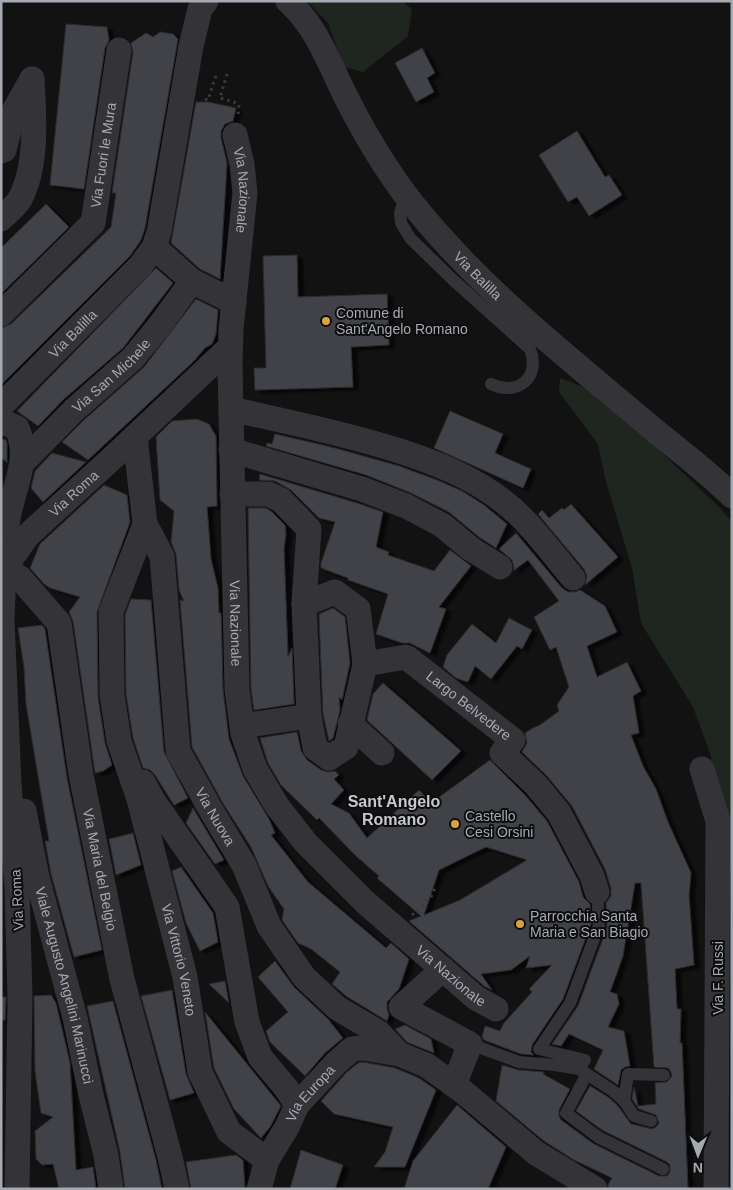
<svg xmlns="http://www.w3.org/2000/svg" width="733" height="1190" font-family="Arial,sans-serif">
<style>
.green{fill:#1f261f}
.building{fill:#414246;stroke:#2c2c2f;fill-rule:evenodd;filter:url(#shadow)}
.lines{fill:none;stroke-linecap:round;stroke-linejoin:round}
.path{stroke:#3a3b3f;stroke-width:3;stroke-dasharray:2.5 4;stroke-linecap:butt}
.service{stroke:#343438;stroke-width:12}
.minor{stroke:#343438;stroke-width:25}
.poi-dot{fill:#dba242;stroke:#0d0d0e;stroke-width:2}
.labels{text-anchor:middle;stroke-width:4;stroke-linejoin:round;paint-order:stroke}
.street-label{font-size:14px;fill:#a5aab2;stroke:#0d0d0e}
.poi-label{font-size:14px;fill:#a5aab2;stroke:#0d0d0e;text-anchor:start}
.quarter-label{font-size:16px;font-weight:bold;fill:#c6c8cf;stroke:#0d0d0e}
</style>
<defs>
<filter id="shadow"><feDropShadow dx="5.5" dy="3" stdDeviation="1" flood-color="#0009"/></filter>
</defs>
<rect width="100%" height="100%" fill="#121213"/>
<path class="green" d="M307 1H403L412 10 408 36 363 72 344 67 328 23Z
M560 378 599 393 720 508 732 522V886L727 823 710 753 693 707 641 623 632 568 606 482 598 444 559 392Z"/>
<path class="building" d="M66 24 107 27 109 40 105 48 84 189 50 185Z
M160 32 173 34 178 39 145 228 141 240 130 256 1 385V328L11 324 111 227 116 193H112L133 52 131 43 146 33 153 37Z
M422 48 435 73 427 78 434 92 416 102 395 63Z
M196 102H208L236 108 233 121 225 124 221 131V138L227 163 220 279 200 269 171 243Z
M577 131 605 177 609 175 622 195 589 216 577 197 568 202 539 155Z
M46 204 69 227 1 294V248Z
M297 255 298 297 387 294 389 345 351 347 353 387 255 390 254 368H266L263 256Z
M156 268 173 283 123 348 64 399 38 426 17 411Z
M196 299 218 310 216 334 212 344 205 348 194 361 88 460 62 442 84 420 144 367Z
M450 411 503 434 495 453 531 469 523 488 434 448Z
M197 419 209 424 216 436 217 506 207 507 211 559 218 588 219 613H221L223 690 229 739 243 776 269 819 275 833 271 835 308 882 386 948 391 943 409 959 399 989 387 1002V1009L389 1015 387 1021 346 996 332 984 340 972 311 949 298 943 282 920 284 909 268 886 251 847 224 805 192 747 180 600 184 601 179 590 176 554 171 542 174 511 160 500 156 437 172 421Z
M275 434 335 448 399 466 437 480 462 491 484 505 507 524 496 548 479 537 449 512 411 493 366 475 266 446 267 443 272 444Z
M1 439 6 440 7 443V463L1 457Z
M52 453 86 462 43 502 31 488 35 471Z
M260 474 357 503 383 512 376 547 389 552 388 555 434 571 450 550 471 566 439 607 446 609 430 653 410 643H402L376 634 388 594 348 580V578L321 568V563L335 522 319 518 291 490 275 481 259 480Z
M104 485 127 495 130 522 97 612 98 697 105 743 112 765 103 771 95 773 73 621 69 612 80 597 50 588 44 584 30 568 40 544Z
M571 504 618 557 585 585 587 576 584 569 538 514 542 510 549 518 562 508 564 510Z
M248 508H266L272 512 285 525 286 534 284 548 288 657 292 648 294 704 254 710 251 689Z
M516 533 562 588 568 592H575L580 590 605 606 617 632 587 646 597 677 627 662 641 691 633 696 639 733 631 735 643 766 656 789 668 822 691 873 689 895 694 965 675 969 677 1009H681L680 1043H682L688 1189H609L608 1185 612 1178 574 1160 544 1141 496 1101 502 1065 518 1070 544 1072 543 1074 570 1089 559 1110V1116L561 1120 594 1144 659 1176H667L670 1172V1165L667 1162 602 1130 576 1111 590 1086 608 1097 618 1106 631 1124 652 1129 656 1127 659 1123 656 1115 639 1109 632 1099 634 1087 638 1106 656 1104 655 1083 667 1082 672 1076 671 1072 668 1068 654 1067 641 883H635L623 956 610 992 617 994 619 1004 608 1027 624 1031 630 1066 625 1067 621 1070 618 1085 594 1069 603 1050 569 1034 561 1046 552 1044 578 1006 607 928 606 903 611 896V888L605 869 572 806 547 776 522 752 527 743 525 733 533 728 540 725 559 711 557 705 569 687 556 647 550 650 534 617 559 601 528 560 513 571 514 567 512 560 499 549Z
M131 599 151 600 164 752 188 798 174 805 155 775 150 770 143 768 133 738 126 694 125 615Z
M333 608 345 617 350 663 342 700 339 697 340 710 333 738 329 741 323 714 319 614Z
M509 618 532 630 522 649 517 646 491 679 475 666 468 682 456 678 443 667 447 655 472 624 496 643Z
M42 625 45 629 67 778 102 950 74 957 51 874 45 841H49L26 704 24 667 18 628Z
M383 683 461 751 432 780 367 720 373 694Z
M297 732 301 751 307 760 321 770 328 772 335 771 339 775 334 779 344 790 331 804 349 813 367 838 419 790 431 803 490 760 525 795 547 821 579 882 583 897 590 904 591 924 563 999 532 1045 531 1052 534 1055 521 1054 484 1040 482 1037 485 1026 500 1031 504 1023 532 992 529 989 552 965 526 968 530 956 511 970 481 974 492 990 484 986 409 921 421 916 377 878 379 876 356 856 319 818 317 820 281 785 268 763 260 738ZM486 847 527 860 460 900 424 915 439 870Z
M193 808 224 860 215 864 186 823Z
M133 833 141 865 116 875 109 839Z
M181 867 213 913 218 942 200 951 186 923 172 871Z
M275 961 294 987 328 1019 343 1038 325 1053 305 1076 270 1042 266 1031 288 1012 258 977Z
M225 981 229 1003 209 984Z
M172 990 186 1074 194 1093 170 1100 141 996Z
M51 995 56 1003 70 1063 76 1170 93 1167 96 1189H59L53 1164 42 1165 36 1159 35 1131 53 1117 41 1113 35 1071 34 996Z
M1 997H6V998L5 1020 1 1021Z
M113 1001 156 1160 162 1189H125L120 1152 87 1006Z
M205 1012 281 1106 270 1127 261 1138 234 1109 214 1068Z
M405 1025 431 1039 434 1053 407 1042 395 1029Z
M363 1062 395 1068 419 1078 436 1090 405 1167H374L385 1152 393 1127 334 1114 321 1101 346 1073 358 1063Z
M457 1105 506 1147 488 1189H404L413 1161Z
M301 1150 343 1165 335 1189H290Z
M236 1155 243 1160 245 1189H191L186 1162Z"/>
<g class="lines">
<path class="path" d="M227 74 220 98 234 102 239 105 238 115
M205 99 208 100 217 72
M412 915 431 897 436 886"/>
<path class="service" d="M406 194 400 213 401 223 410 238 452 279 530 349C541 377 518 397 491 384
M470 1044 519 1062 555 1065 579 1069 613 1091 624 1101 634 1116 651 1121
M579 1069 585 1060 539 1049 570 1003 599 925 597 892
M587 1074 566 1113 598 1137 663 1169
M624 1101 628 1074 664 1075"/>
<g class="minor">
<path id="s1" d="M288 1C318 28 330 66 348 101 369 142 394 183 424 218 491 298 574 362 654 430 680 451 708 472 732 496"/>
<path id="s2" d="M235 135 242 164 245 193 231 329 230 365 237 690 243 734 255 769 277 806 306 843 365 902 476 998 496 1009"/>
<path d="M1 151 4 150 14 111 32 79"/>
<path d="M1 219C7 213 16 206 20 199 38 165 34 116 32 79"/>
<path d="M154 247 192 281 234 302"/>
<path id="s3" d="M1 314 93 223 119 50"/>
<path id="s4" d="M1 406 141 265 154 247 159 232 191 46 200 9 206 1"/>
<path d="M231 409C288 422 347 434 403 452 439 464 474 478 504 502 531 523 551 552 573 578"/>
<path id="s5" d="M1 421 17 428C31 460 13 487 8 519 5 535 5 553 4 569L20 578 59 623 81 775 122 979 170 1157 177 1189"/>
<path id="s6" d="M135 437 145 524 162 556 178 751 212 812 244 865 269 926 304 977 337 1008 378 1032 399 1054"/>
<path d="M231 450 362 489 406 506 442 525 471 549 500 567"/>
<path id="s7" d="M22 463 74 410 133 358 160 325 192 281"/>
<path d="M232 494H269L281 500 309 529 304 604 309 716 242 726"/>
<path id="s8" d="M145 524 111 612 112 695 119 741 139 799 185 977 200 1072 229 1132 267 1160"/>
<path d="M304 604 335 592 358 609 365 664 346 747 329 758 315 748 309 716"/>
<path id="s9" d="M365 664 406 657 513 740 502 753 536 785 559 813 592 876 597 892"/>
<path d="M350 724 382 753"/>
<path d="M702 769 718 821 716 1189"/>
<path d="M143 782 154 802 227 907 247 1022 260 1057 286 1088 297 1105"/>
<path id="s10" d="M24 811 37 877 75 1018 91 1095 106 1155 111 1189"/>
<path d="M443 969 401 1007 470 1044 454 1085"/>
<path id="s11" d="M17 1189 20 998 17 887 9 784 2 620 4 569 27 536 108 462 230 347"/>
<path id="s12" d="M259 1189 267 1160 287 1127 297 1105 336 1063 352 1049 364 1048 399 1054 426 1065 460 1089 536 1153 595 1189"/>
</g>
</g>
<g class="poi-dot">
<circle cx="326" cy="321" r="5"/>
<circle cx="455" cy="824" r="5"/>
<circle cx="520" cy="924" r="5"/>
</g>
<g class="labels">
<g class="street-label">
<text dy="5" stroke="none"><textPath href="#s3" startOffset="198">Via Fuori le Mura</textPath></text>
<text dy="5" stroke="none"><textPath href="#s2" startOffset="56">Via Nazionale</textPath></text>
<text dy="5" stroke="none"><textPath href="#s1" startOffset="336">Via Balilla</textPath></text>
<text dy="5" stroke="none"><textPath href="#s4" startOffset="102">Via Balilla</textPath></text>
<text dy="5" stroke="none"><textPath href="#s7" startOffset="125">Via San Michele</textPath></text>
<text dy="5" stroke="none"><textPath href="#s11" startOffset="724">Via Roma</textPath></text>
<text dy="5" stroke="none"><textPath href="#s2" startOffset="490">Via Nazionale</textPath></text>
<text dy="5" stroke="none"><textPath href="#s9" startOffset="121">Largo Belvedere</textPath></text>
<text dy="5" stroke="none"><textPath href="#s6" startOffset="395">Via Nuova</textPath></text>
<text dy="5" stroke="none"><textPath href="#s5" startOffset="489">Via Maria del Belgio</textPath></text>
<text transform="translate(17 900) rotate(-93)" y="5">Via Roma</text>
<text dy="5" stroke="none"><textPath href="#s8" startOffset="451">Via Vittorio Veneto</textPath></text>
<text dy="5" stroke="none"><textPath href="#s2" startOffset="925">Via Nazionale</textPath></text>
<text transform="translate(718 978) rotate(-90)" y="5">Via F. Russi</text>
<text dy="5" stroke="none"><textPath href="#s10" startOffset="179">Viale Augusto Angelini Marinucci</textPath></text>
<text dy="5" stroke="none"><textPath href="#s12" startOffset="110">Via Europa</textPath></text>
</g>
<g class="poi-label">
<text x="336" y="318">Comune di<tspan x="336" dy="16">Sant'Angelo Romano</tspan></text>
<text x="465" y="821">Castello<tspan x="465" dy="16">Cesi Orsini</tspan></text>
<text x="530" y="921">Parrocchia Santa<tspan x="530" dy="16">Maria e San Biagio</tspan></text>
</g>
<g class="quarter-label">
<text x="394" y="807">Sant'Angelo<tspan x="394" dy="18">Romano</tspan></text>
</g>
</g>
<rect width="733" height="1190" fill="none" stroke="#a5aab2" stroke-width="5"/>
<g transform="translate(698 1155) rotate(181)" stroke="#0d0d0e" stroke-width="4" paint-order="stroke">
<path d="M0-4L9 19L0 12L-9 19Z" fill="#a5aab2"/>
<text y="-8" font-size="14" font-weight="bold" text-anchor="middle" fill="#a5aab2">N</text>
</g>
</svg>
